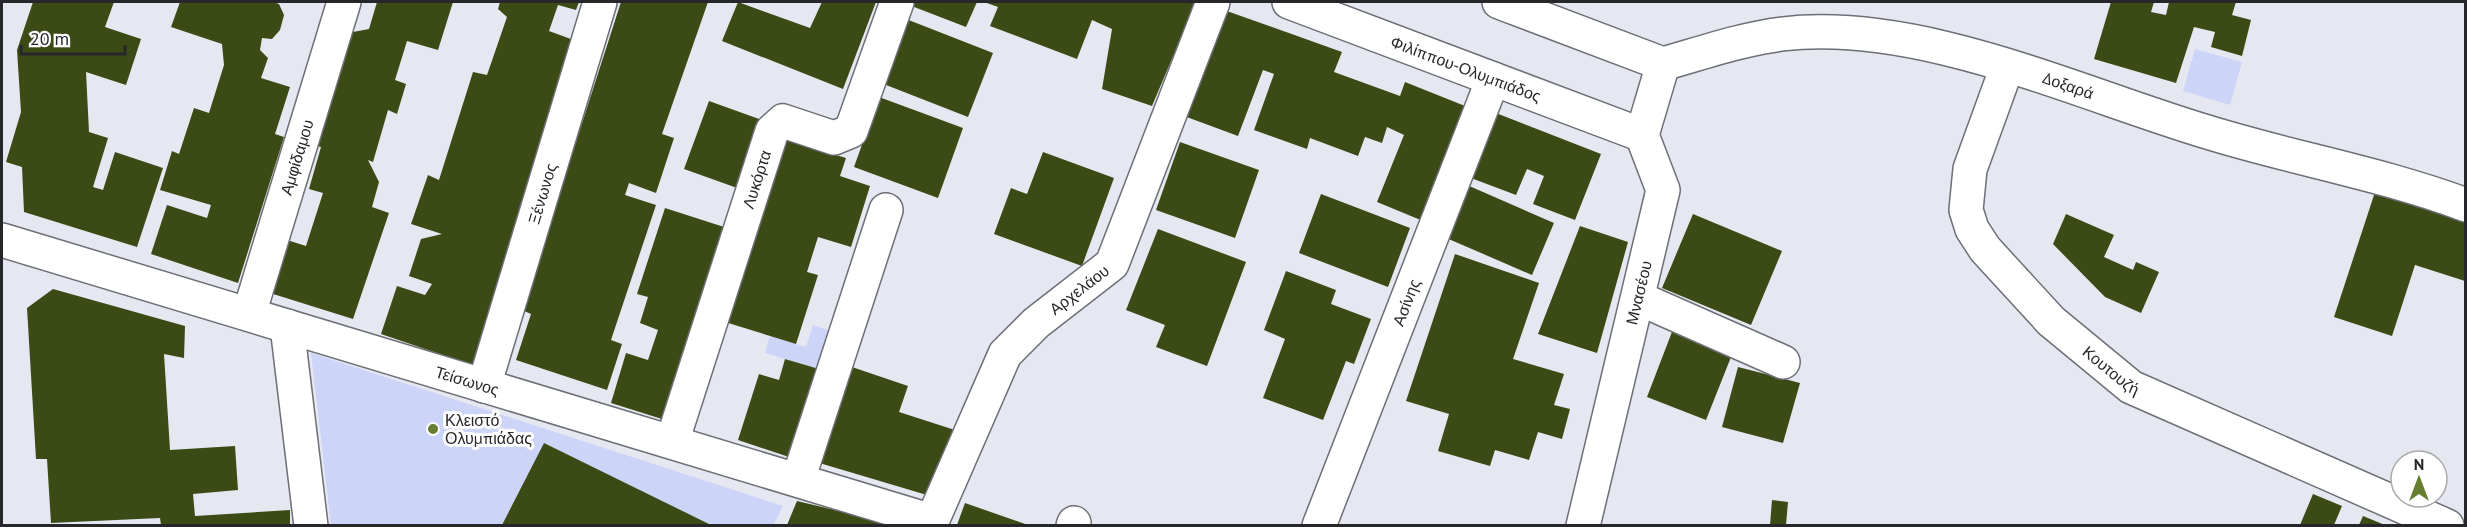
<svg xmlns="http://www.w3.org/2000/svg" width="2467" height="527" font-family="'PT Sans',sans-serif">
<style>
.green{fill:#ccd4f7}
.building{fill:#3c4b15}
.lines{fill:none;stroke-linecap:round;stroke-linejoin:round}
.minor-casing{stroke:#6d6f76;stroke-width:36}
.minor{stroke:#fff;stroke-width:33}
.poi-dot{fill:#667e30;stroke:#fff;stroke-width:2}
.labels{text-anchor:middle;stroke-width:6;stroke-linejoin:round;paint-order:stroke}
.street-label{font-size:16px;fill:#27272b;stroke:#fff}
.poi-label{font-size:16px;fill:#27272b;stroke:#fff;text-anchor:start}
</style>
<rect width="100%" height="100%" fill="#e6e8f1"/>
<path class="green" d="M2195 49 2242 62 2230 105 2183 91Z
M813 325 830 331 819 369 765 353 770 336 806 347Z
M311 353 783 506 773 526 331 525Z"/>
<path class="building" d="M33 2H114L105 27 141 39 126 85 86 72 89 132 108 138 93 187 103 190 115 152 163 168 137 247 24 212 22 167 6 162 21 112 17 50Z
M180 2H273L279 4 284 15 280 30 272 39 262 38 260 50 268 58 261 78 290 87 275 134 284 137 238 283 151 254 167 205 207 218 211 205 160 190 172 151 179 154 194 108 209 113 224 65 222 44 171 27Z
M377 2H453L438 50 407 41 395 80 406 84 397 114 388 110 373 162 368 160 379 182 372 207 389 213 353 319 270 293 287 240 306 246 323 193 309 189 321 147 313 145 327 95 334 94 353 32 369 29Z
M500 2H579L576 10 558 5 549 31 579 42 475 366 381 334 397 286 425 295 432 284 409 276 421 239 442 234 411 224 428 175 439 180 473 72 487 75 507 17 498 9Z
M621 2H708L662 134 674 138 656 193 629 183 625 195 656 205 611 340 622 344 607 390 516 360 531 314 522 310Z
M738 2 810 28 822 2H876L843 89 722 41Z
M910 2H977L966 27 909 5Z
M984 2H1196L1152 106 1102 89 1112 29 1092 20 1077 59 990 26 998 7Z
M2111 2H2154L2151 12 2166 15 2169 2H2236L2232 15 2251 20 2242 56 2211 47 2215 32 2194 27 2176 83 2094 59Z
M1224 10 1342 52 1334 72 1400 96 1405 82 1470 108 1423 221 1377 202 1404 135 1387 127 1382 143 1365 137 1358 156 1310 138 1307 149 1254 130 1274 74 1263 70 1238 136 1184 116Z
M906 19 993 53 968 117 881 83Z
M879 97 963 128 938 198 854 167Z
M709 101 765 121 740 189 684 169Z
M1496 113 1601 154 1575 220 1533 204 1544 176 1527 169 1516 195 1471 178Z
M784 139 846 158 840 176 870 186 851 247 818 237 807 272 818 275 796 344 725 322Z
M1180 142 1259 170 1235 238 1156 210Z
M1043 152 1114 178 1082 266 994 234 1011 188 1027 194Z
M1467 185 1554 223 1532 275 1444 237Z
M2375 192 2466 221 2465 281 2415 265 2392 336 2334 317Z
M1321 194 1410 228 1388 287 1299 253Z
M665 208 724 227 665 420 611 403 626 353 648 360 658 330 640 323 648 297 637 294Z
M1693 214 1782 251 1751 325 1662 288Z
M2066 214 2114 235 2104 257 2133 270 2136 262 2159 272 2141 313 2105 297 2053 244Z
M1580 226 1628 242 1597 353 1538 334Z
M1158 229 1246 262 1207 366 1156 347 1165 325 1126 310Z
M1455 254 1539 283 1513 359 1564 374 1554 405 1570 409 1562 439 1538 432 1529 460 1495 450 1490 466 1438 451 1449 414 1406 401Z
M1286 271 1336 290 1331 304 1371 319 1354 364 1346 361 1323 420 1263 398 1285 339 1264 330Z
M53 289 185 326 184 358 164 354 170 450 235 446 238 490 193 494 195 516 290 510V525H161L160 518 51 523 47 459H36L27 308Z
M1675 324 1735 347 1706 420 1647 397Z
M785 359 819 369 792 458 738 440 759 374 779 380Z
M852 367 908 386 899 412 958 431 937 498 816 462Z
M1738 367 1800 383 1783 443 1722 427Z
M544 443 711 525H502Z
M2313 494 2342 506 2334 525H2300Z
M1772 500 1788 502 1786 525H1770Z
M797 501 897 525H787Z
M965 503 1028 525H957Z
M2363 516 2385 525H2359Z"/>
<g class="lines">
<g class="minor-casing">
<g id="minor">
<path id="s1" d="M1289 2 1642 135"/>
<path d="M1499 2 1663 64"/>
<path id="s2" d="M1663 64C1702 53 1742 39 1782 34 1918 18 2075 92 2204 131 2290 158 2380 173 2466 205"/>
<path id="s3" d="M2007 67 1970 169 1966 210 1972 229 1985 249 2051 321 2131 387 2447 526"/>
<path id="s4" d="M2 240 932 521"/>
<path d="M1638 298 1783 362"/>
<path id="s5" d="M249 314 344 2"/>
<path d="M287 326 311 526"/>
<path id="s6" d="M484 386 600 2"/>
<path id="s7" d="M672 442 772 131 783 121 834 138 851 131 897 2"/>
<path d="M798 480 886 210"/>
<path id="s8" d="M930 526 1005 354 1036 323 1112 264 1213 2"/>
<path d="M1073 526 1074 523"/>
<path id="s9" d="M1319 526 1493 79"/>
<path id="s10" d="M1583 526 1663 190 1642 135 1663 64"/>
</g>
</g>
<use href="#minor" class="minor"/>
</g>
<circle class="poi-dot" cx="433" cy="429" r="6"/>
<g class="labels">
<g class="street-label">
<text dy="6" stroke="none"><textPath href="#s1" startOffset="189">Φιλίππου-Ολυμπιάδος</textPath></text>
<text dy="6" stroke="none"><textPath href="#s2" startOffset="416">Δοξαρά</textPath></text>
<text dy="6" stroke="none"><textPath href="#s5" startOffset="164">Αμφίδαμου</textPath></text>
<text dy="6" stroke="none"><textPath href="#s7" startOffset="276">Λυκόρτα</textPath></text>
<text dy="6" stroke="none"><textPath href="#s6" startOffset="201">Ξένωνος</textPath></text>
<text dy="6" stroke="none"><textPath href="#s8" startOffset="286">Αρχελάου</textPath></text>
<text dy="6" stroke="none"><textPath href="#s10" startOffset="240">Μνασέου</textPath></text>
<text dy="6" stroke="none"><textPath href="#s9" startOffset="240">Ασίνης</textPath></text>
<text dy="6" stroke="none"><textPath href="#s3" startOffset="369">Κουτουζή</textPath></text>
<text dy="6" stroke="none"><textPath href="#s4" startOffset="486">Τείσωνος</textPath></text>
</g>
<g class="poi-label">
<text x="445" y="426">Κλειστό<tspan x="445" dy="18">Ολυμπιάδας</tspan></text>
</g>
</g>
<rect width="2467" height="527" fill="none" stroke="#27272b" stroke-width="6"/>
<g transform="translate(2419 479)"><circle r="28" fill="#ffffff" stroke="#a9a9aa" stroke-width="1.5"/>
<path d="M0-4.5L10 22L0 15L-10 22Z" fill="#667e30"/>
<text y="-9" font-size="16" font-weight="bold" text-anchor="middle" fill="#27272b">N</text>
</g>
<path d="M21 45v9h104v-9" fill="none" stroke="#27272b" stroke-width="3"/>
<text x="30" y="45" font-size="18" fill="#27272b" stroke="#ffffff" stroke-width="4.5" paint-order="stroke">20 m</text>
</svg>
